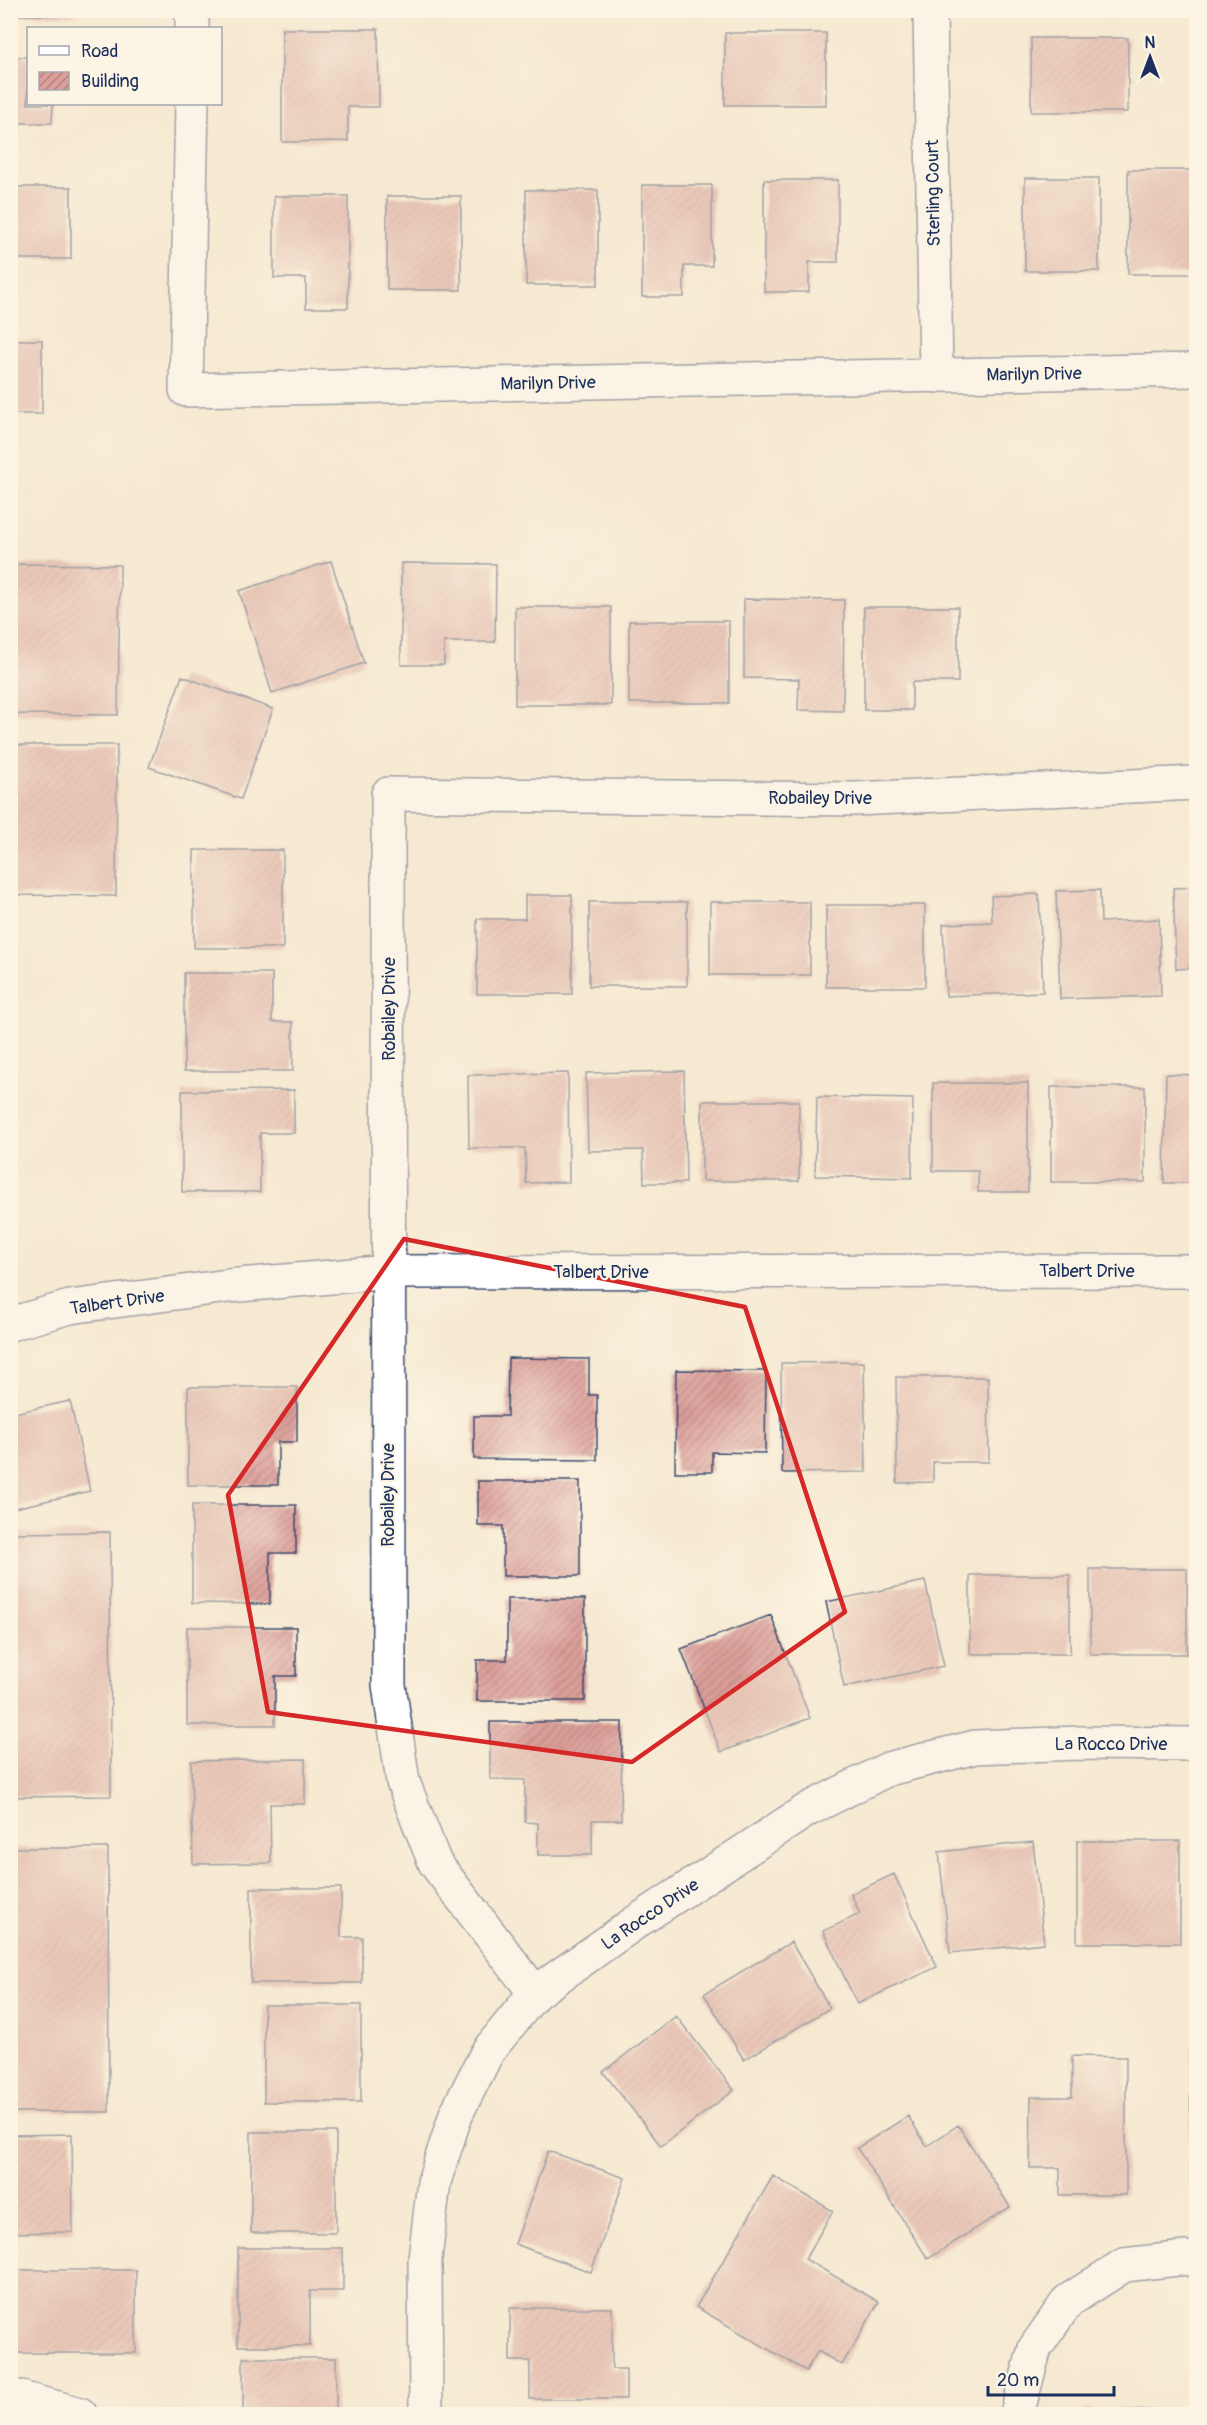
<svg xmlns="http://www.w3.org/2000/svg" width="1207" height="2425" font-family="Pangolin,sans-serif">
<style>
.building{fill:url(#building-hatch)}
.lines{fill:none;stroke-linecap:round;stroke-linejoin:round}
.minor-casing{stroke:#3c4b6f;stroke-width:36}
.minor{stroke:#fff;stroke-width:33}
.marked{fill:none;stroke:#d62828;stroke-width:4.5;stroke-linejoin:round}
.labels{text-anchor:middle;stroke-width:4.5;stroke-linejoin:round;paint-order:stroke}
.street-label{font-size:18px;fill:#1b2f5e;stroke:#fcf5e5}
</style>
<defs>
<pattern id="building-hatch" width="6" height="6" patternUnits="userSpaceOnUse" patternTransform="scale(1.5)"><rect width="6" height="6" fill="#dd9f99"/><path d="M-1 1l2-2M0 6l6-6M5 7l2-2" fill="none" stroke="#b28280"/></pattern>
</defs>
<rect width="100%" height="100%" fill="#fcf5e5"/>
<filter id="ink" filterUnits="userSpaceOnUse"><feTurbulence type="fractalNoise" baseFrequency=".0167" numOctaves="2"/><feDisplacementMap in="SourceGraphic" scale="12" xChannelSelector="R" yChannelSelector="G"/><feConvolveMatrix kernelMatrix="1 2 1 2 8 2 1 2 1" color-interpolation-filters="sRGB"/></filter>
<filter id="wash" filterUnits="userSpaceOnUse"><feTurbulence type="fractalNoise" baseFrequency=".008" numOctaves="4" result="noise"/><feDisplacementMap in="SourceGraphic" scale="24" xChannelSelector="R" yChannelSelector="G"/><feGaussianBlur stdDeviation="1.35" result="paint"/><feColorMatrix in="noise" values="0 0 0 0 0 0 0 0 0 0 0 0 0 0 0 0 0 1.4 0 .05"/><feComposite in="paint" operator="in"/></filter>
<g filter="url(#wash)">
<rect width="100%" height="100%" fill="#f6e9d1"/>
<g id="blocks">
<path class="building" d="M10 10H75V15H10Z
M282 29H378L379 107H348V141L282 142Z
M725 33H826V105H725Z
M1031 38H1128V112H1031Z
M10 57H28V104H53L52 123H10Z
M1128 170H1196V274H1128Z
M1025 178H1099V271H1025Z
M764 180H838V262H809V292H764Z
M642 185H712V266H684V297H642Z
M10 187H71V259H10Z
M526 190H598V285H526Z
M274 196H348V308H306V278H274Z
M387 196H461V290H387Z
M10 340H42V414H10Z
M331 561 364 663 272 693 239 591Z
M401 563 496 564 495 642H444V665H401Z
M10 564 120 565 118 715 10 714Z
M744 599 844 600 843 711 798 710 799 679 744 678Z
M515 607H611V705H515Z
M864 607H958V682H912V710H864Z
M629 621H729V703H629Z
M182 676 273 709 241 799 149 767Z
M10 745H117L116 896 10 895Z
M194 850H283V948H194Z
M1196 887V968L1176 969 1173 888Z
M1100 890 1101 922 1159 919 1161 996 1060 999 1056 891Z
M1039 894 1043 992 946 996 943 924 992 922 991 896Z
M525 895H572V994H477V919H525Z
M589 902H687V986H589Z
M710 902H810V975H710Z
M826 905H925V987H826Z
M184 973H272V1022H293V1071H184Z
M684 1071 686 1183H644L643 1150 588 1151 586 1073Z
M568 1073 569 1182 526 1183 525 1148H469L468 1075Z
M1166 1074 1196 1075V1183H1164Z
M933 1083H1028V1192H978V1171H933Z
M1051 1087H1145V1182H1051Z
M294 1090V1133H260V1192H182V1091Z
M817 1097 913 1099 912 1178 815 1176Z
M702 1101H799V1181H702Z
M508 1358 589 1359V1395H597V1460L474 1459V1416H507Z
M864 1362 866 1472 782 1473 781 1363Z
M676 1370 766 1371 765 1453 712 1452V1472H675Z
M896 1377H988L989 1462H933V1482L897 1483Z
M188 1387H297V1442H278V1485H188Z
M70 1401 90 1491 10 1509V1414Z
M478 1481H580V1576H503V1526H478Z
M192 1505H296V1553H270V1604L192 1603Z
M110 1532 111 1796 10 1797V1533Z
M1090 1569H1187V1654H1090Z
M970 1575H1070V1654H970Z
M925 1581 944 1666 844 1687 826 1602Z
M507 1599H585V1701H477V1660H507Z
M771 1615 810 1718 721 1752 681 1649Z
M187 1627H296V1676H275V1725H187Z
M490 1722H622L621 1820H592V1855H538V1823L525 1822V1780L490 1779Z
M305 1759V1804H270L271 1863 193 1864 191 1761Z
M1077 1841H1180V1943H1077Z
M1033 1842 1044 1943 950 1953 939 1852Z
M10 1848H108L109 2112H10Z
M894 1874 937 1967 857 2004 823 1931 860 1914 851 1894Z
M251 1888H341V1937H362V1983H251Z
M791 1942 830 2008 744 2060 704 1994Z
M264 2005H361V2102H264Z
M676 2016 734 2090 661 2146 603 2072Z
M1191 2046H1196V2183H1190Z
M1072 2056 1126 2057V2195H1060V2168H1030L1031 2097H1072Z
M908 2116 927 2146 958 2125 1010 2207 928 2259 857 2148Z
M251 2132H336V2233H251Z
M72 2134 73 2232 10 2233V2135Z
M548 2151 625 2178 591 2272 515 2244Z
M773 2176 833 2211 805 2259 879 2302 842 2365 818 2351 806 2371 696 2307Z
M238 2248H343V2291H310V2346H238Z
M10 2270H136V2353H10Z
M510 2308H612V2369H626V2399H530V2361H510Z
M243 2358H336V2414H243Z
M1084 2410H1153V2414H1084Z"/>
</g>
</g>
<g filter="url(#ink)">
<use href="#blocks" fill-opacity="0" stroke="#3c4b6f" stroke-width="1.5"/>
<g class="lines">
<g class="minor-casing">
<path id="minor" d="M192 10V28
M930 10 936 376
M192 104 186 390 1196 370
M10 1324 70 1307 228 1286 388 1272 1196 1271
M535 1993 435 1863 403 1782 389 1685 388 794 855 799 1196 783
M10 2395 80 2414
M426 2414 425 2259 434 2182 456 2114 488 2051 535 1993 636 1922 807 1810 888 1769 975 1747 1079 1743 1196 1744
M1017 2414 1035 2348 1068 2301 1124 2265 1186 2258 1196 2261"/>
</g>
<use href="#minor" class="minor"/>
</g>
</g>
<path d="M0 0H1207V2425H0ZM404 1239 745 1307 845 1612 632 1762 268 1712 228 1495Z" fill="#f6e9d1" fill-opacity=".55" fill-rule="evenodd"/>
<path class="marked" d="M404 1239 745 1307 845 1612 632 1762 268 1712 228 1495Z"/>
<g class="labels">
<g class="street-label">
<text transform="translate(933 193) rotate(-91)" y="6">Sterling Court</text>
<text transform="translate(1034 374) rotate(-1)" y="6">Marilyn Drive</text>
<text transform="translate(548 383) rotate(-1)" y="6">Marilyn Drive</text>
<text x="820" y="804">Robailey Drive</text>
<text transform="translate(389 1009) rotate(-90)" y="6">Robailey Drive</text>
<text x="1087" y="1277">Talbert Drive</text>
<text x="601" y="1278">Talbert Drive</text>
<text transform="translate(117 1302) rotate(-8)" y="6">Talbert Drive</text>
<text transform="translate(388 1495) rotate(-90)" y="6">Robailey Drive</text>
<text x="1111" y="1750">La Rocco Drive</text>
<text transform="translate(650 1914) rotate(-34)" y="6">La Rocco Drive</text>
</g>
</g>
<rect width="1207" height="2425" fill="none" stroke="#fcf5e5" stroke-width="36"/>
<rect x="27" y="27" width="195" height="78" fill="#fcf5e5" stroke="#a2a6af" stroke-width="1.5"/>
<rect x="39" y="46" width="30" height="9" fill="#ffffff" stroke="#a2a6af" stroke-width="1.5"/>
<text x="81" y="57" font-size="18" fill="#1b2f5e">Road</text>
<rect x="39" y="72" width="30" height="18" fill="url(#building-hatch)" stroke="#a2a6af" stroke-width="1.5"/>
<text x="81" y="87" font-size="18" fill="#1b2f5e">Building</text>
<g transform="translate(1150 57)" stroke="#fcf5e5" stroke-width="4.5" paint-order="stroke">
<path d="M0-4.5L10 22L0 15L-10 22Z" fill="#1b2f5e"/>
<text y="-9" font-size="16" font-weight="bold" text-anchor="middle" fill="#1b2f5e">N</text>
</g>
<path d="M988 2386v9h126v-9" fill="none" stroke="#1b2f5e" stroke-width="3"/>
<text x="997" y="2386" font-size="18" fill="#1b2f5e" stroke="#fcf5e5" stroke-width="4.5" paint-order="stroke">20 m</text>
</svg>
